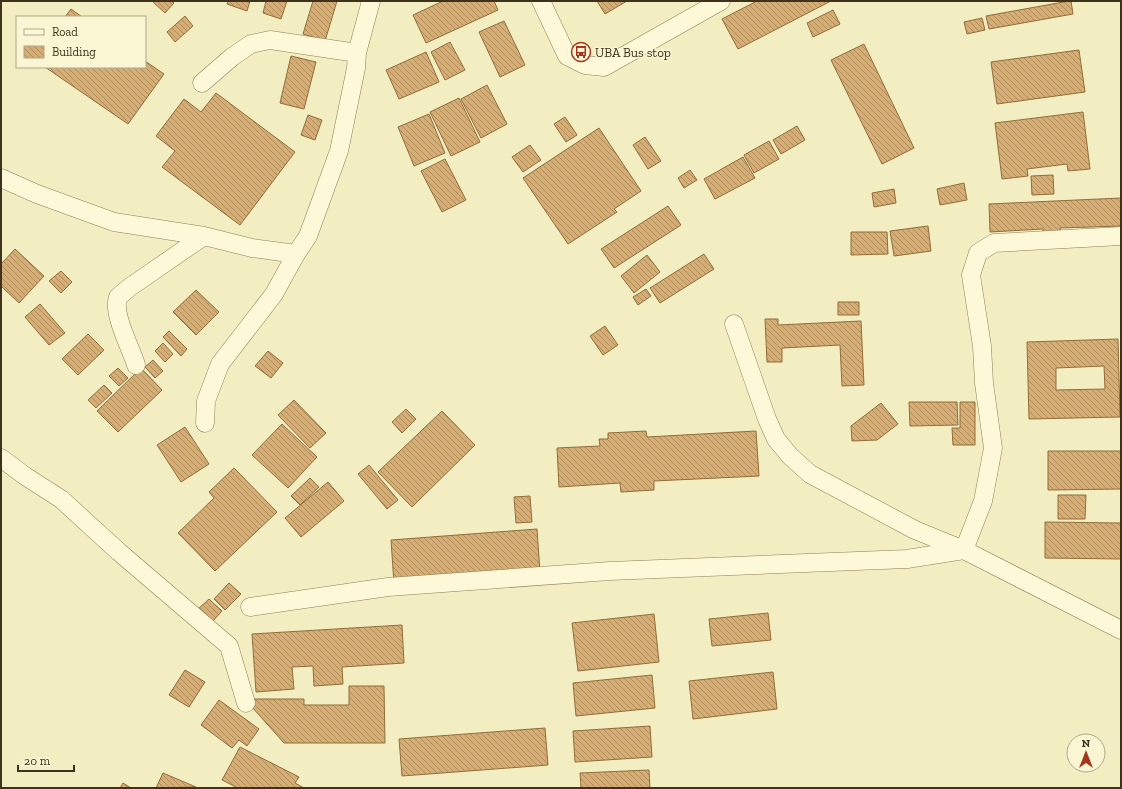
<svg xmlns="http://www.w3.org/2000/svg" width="1122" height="789" font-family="'Zilla Slab',serif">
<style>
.building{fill:url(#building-back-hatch);stroke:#936c39;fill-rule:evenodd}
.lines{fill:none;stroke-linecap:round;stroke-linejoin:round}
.street-casing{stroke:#907f56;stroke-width:19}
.street{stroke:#fdf8d7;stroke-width:18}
.labels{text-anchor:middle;stroke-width:3;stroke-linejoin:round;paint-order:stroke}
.poi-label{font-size:13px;fill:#3e321c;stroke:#faf5d3;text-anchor:start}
</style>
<defs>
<pattern id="building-back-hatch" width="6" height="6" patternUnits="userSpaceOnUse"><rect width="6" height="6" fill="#d6ad73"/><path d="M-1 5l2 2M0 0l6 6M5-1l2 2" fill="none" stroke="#af8d5e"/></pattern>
</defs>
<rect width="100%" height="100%" fill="#f3edc2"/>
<path class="building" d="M152 1H171L174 3 165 13Z
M228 1H250L247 11 227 4Z
M266 1H287L281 19 263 13Z
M313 1H337L325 41 303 34Z
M443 1H494L498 10 426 43 413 15Z
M597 1H627L605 14Z
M757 1H831L738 49 722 19Z
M1069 1H1071L1073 14 989 29 986 16Z
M71 9 82 17H65Z
M833 10 840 24 813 37 807 23Z
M185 16 193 26 175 42 167 32Z
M982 18 985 30 967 34 964 22Z
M504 21 525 65 500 77 479 32Z
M450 42 465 70 445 80 431 52Z
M864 44 914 148 882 164 831 60Z
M1079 50 1085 92 997 104 991 62Z
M426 52 439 82 399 99 386 70Z
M291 56 316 62 304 109 280 103Z
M145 61 164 74 128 124 45 67H145Z
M487 85 507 124 481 138 461 99Z
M216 93 295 152 240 225 162 167 175 151 156 136 184 99 201 112Z
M459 98 480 142 451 156 430 112Z
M1083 112 1090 169 1068 171 1067 164 1027 169 1028 176 1002 179 995 123Z
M429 114 445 153 414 166 398 127Z
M308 115 322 120 315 140 301 135Z
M565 117 577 135 566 142 554 124Z
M797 126 805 140 781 154 773 140Z
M599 128 641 191 614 209 617 212 568 244 523 178Z
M645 137 661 161 648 169 633 145Z
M769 141 779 159 754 173 744 155Z
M530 145 541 160 523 172 512 157Z
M743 157 755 178 715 199 704 179Z
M445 159 466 200 442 212 421 171Z
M690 170 697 180 684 188 678 178Z
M1053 175 1054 194 1032 195 1031 176Z
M964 183 967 200 940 205 937 189Z
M894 189 896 203 874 207 872 193Z
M1121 198V226L1060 228 1061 236 1043 237V229L990 232 989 204Z
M668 206 681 225 614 268 601 249Z
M928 226 931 251 894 256 890 231Z
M851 232H887L888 254 851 255Z
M15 249 44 276 19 303 1 286V264Z
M704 254 714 269 660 303 650 288Z
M647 255 660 272 634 293 621 276Z
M61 271 72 282 61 293 49 281Z
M646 289 651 296 638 305 633 297Z
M196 290 219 312 196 335 173 312Z
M838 302H859V315H838Z
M40 304 65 333 49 345 25 317Z
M765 319H778V325L861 321 864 385 842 386 840 345 782 348V362H767Z
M605 326 618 345 603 355 590 336Z
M169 331 187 349 181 356 163 337Z
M88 334 104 350 78 375 62 359Z
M1118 339 1120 417 1029 419 1027 342ZM1104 366 1105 389 1056 390V368Z
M163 343 173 354 165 362 155 351Z
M268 351 283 363 271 378 255 366Z
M153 360 163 371 155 378 145 367Z
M118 368 128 378 119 386 109 376Z
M141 368 162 390 118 432 97 411Z
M104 385 112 393 96 408 88 400Z
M294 400 326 433 310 448 278 415Z
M909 402H957L958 425 910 426Z
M960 402H975V445H953L952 428H960Z
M881 403 898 424 877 440 852 441 851 426Z
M406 409 416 419 402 433 392 422Z
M442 411 475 445 412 507 378 472Z
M282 424 317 457 288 488 252 455Z
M185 427 209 464 181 482 157 445Z
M646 431 647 437 756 431 759 476 654 481V490L621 492 620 483 559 487 557 448 600 446 599 439H608V433Z
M1048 451H1121V489L1048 490Z
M369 465 398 500 387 509 358 474Z
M234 468 277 512 215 571 178 533 214 498 209 492Z
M310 478 319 487 300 505 291 496Z
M328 482 344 501 301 537 285 518Z
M1058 495H1086L1085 519H1058Z
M530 496 532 522 516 523 514 497Z
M1045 522 1121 523V559L1045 558Z
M537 529 540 572 394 584 391 540Z
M229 583 241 594 225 610 214 599Z
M209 599 222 611 212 622 198 609Z
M768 613 771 640 712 646 709 619Z
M654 614 659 662 578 671 572 623Z
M402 625 404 663 342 667 343 684 314 686 313 666 292 667 294 689 256 692 252 634Z
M185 670 205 682 189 707 169 695Z
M773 672 777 709 693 719 689 681Z
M652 675 655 708 576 716 573 683Z
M349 686H384L385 743H284L251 706V699H304V705H349Z
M219 700 259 729 247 746 239 740 232 748 201 725Z
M650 726 652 757 575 762 573 731Z
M545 728 548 765 402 776 399 739Z
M240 747 299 777 295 783 304 788H238L222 780Z
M649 770 650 788H581L580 773Z
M163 773 196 787 156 788Z
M123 783 131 788H120Z"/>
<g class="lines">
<g class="street-casing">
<path id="street" d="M541 1 567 56 585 65 604 67 721 1
M202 83 232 57 251 44 270 40 357 53
M1 178 37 194 114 222 204 236 252 248 296 254
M734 324 767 419 776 439 790 456 810 474 915 530 964 550 1121 630
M136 365C131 348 112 314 118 297L130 287 204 236
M205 423 206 401 220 364 274 294 296 254 308 236 339 151 356 68 357 53 371 1
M1 458 25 476 61 499 119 552 229 646 246 703
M250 607 388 587 610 571 907 559 964 550 983 501 993 448 984 383 982 346 971 275 978 253 994 243 1121 236"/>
</g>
<use href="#street" class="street"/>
</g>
<defs>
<g id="bus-ring" transform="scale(1)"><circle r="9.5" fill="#faf5d3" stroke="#a7351f" stroke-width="1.5"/><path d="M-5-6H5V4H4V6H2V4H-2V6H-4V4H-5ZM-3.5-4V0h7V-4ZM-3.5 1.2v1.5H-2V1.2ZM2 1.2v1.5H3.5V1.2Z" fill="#a7351f"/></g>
</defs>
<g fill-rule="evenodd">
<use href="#bus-ring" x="581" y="52"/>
</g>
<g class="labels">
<g class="poi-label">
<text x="595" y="57">UBA Bus stop</text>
</g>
</g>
<rect width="1122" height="789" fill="none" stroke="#3e321c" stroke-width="4"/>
<rect x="16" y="16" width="130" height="52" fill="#faf5d3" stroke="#afa78a"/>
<rect x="24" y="29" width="20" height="6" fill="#fdf8d7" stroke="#afa78a"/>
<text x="52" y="36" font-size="12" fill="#3e321c">Road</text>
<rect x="24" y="46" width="20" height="12" fill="url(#building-back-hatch)" stroke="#afa78a"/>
<text x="52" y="56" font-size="12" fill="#3e321c">Building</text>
<g transform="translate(1086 753)"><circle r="19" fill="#faf5d3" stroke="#afa78a"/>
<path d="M0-3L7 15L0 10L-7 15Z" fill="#a7351f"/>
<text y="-6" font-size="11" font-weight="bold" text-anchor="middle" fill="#3e321c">N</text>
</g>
<path d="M18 765v6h56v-6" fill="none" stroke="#3e321c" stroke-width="2"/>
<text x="24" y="765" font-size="12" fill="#3e321c" stroke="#faf5d3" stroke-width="3" paint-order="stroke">20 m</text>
</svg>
